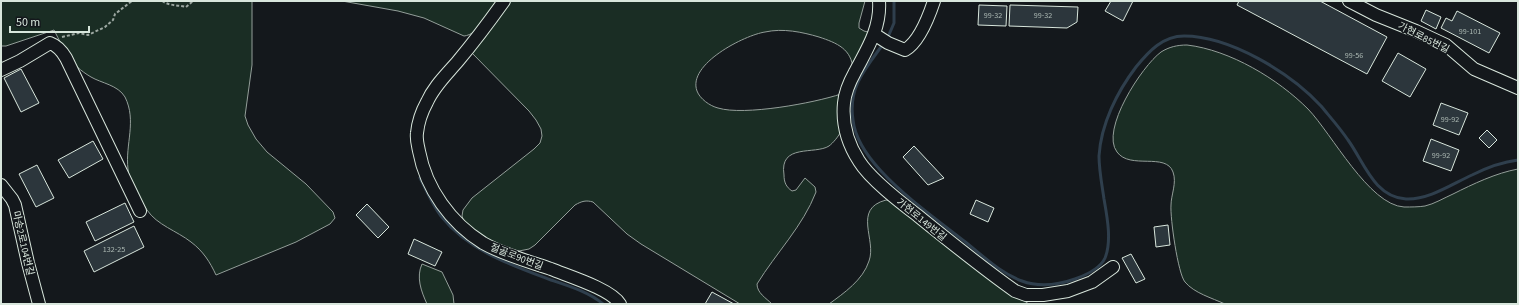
<svg xmlns="http://www.w3.org/2000/svg" width="1519" height="305" font-family="'Source Sans 3','Noto Sans KR',sans-serif">
<style>
.green{fill:#1a2d24;stroke:#939e99}
.lines{fill:none;stroke-linecap:round;stroke-linejoin:round}
.stream{stroke:#2f3f4d;stroke-width:3}
.building{fill:#2c363c;stroke:#d8e6dc}
.minor-casing{stroke:#d8e6dc;stroke-width:14}
.path{stroke:#9da8a2;stroke-width:2;stroke-dasharray:3 2;stroke-linecap:butt}
.minor{stroke:#14181c;stroke-width:12}
.labels{text-anchor:middle;stroke-width:3;stroke-linejoin:round;paint-order:stroke}
.number-label{font-size:8px;fill:#adbab4}
.street-label{font-size:10px;fill:#d8e6dc;stroke:#14181c}
</style>
<rect width="100%" height="100%" fill="#14181c"/>
<path class="green" d="M1 1H252V65L245 116 248 125 256 139 267 152 306 184 333 212 335 218 330 224 296 242 216 275C210 262 203 251 191 242 177 231 157 225 147 210 139 198 129 183 128 169 125 144 137 121 125 97 118 85 101 83 91 77 69 64 65 51 54 30L6 46H1Z
M342 1H499C491 11 478 35 464 36L424 18 398 11Z
M508 1H865L859 23V28L864 31 872 33 853 70C852 49 837 43 819 37 802 32 783 28 765 32 745 35 687 64 697 91 700 99 710 106 718 108 744 116 814 103 841 94 841 102 843 126 841 131 839 136 833 143 829 146 815 155 779 143 784 175 784 182 786 187 792 191L796 190 805 178 815 187 816 192C803 226 776 253 757 284 757 293 766 298 772 304H740L641 244 627 234 593 202C586 200 582 201 575 205L535 245 529 249 519 251 503 247 486 239 464 222 462 216 463 210 472 198 534 149 540 143 542 136 541 129 536 120 529 111 471 52Z
M1187 45C1230 50 1278 79 1308 109 1332 134 1369 205 1404 207 1411 207 1419 207 1425 206 1434 204 1444 198 1453 194 1473 184 1496 173 1518 169V304H1225C1212 298 1194 293 1185 282 1178 274 1170 218 1171 205 1171 195 1177 183 1173 172 1166 152 1130 170 1117 152 1100 130 1142 66 1161 52 1169 47 1177 45 1187 45Z
M886 200 892 201 1007 290 1029 304H829C844 293 863 280 869 261 877 240 852 209 886 200Z
M422 264 442 272 453 295 454 304H427C421 291 416 277 422 264Z"/>
<g class="lines">
<path class="stream" d="M888 37 894 23V1
M881 47C864 70 848 89 853 120 855 139 868 157 881 171 905 197 936 219 964 241 982 255 1000 273 1022 281 1038 287 1058 285 1075 279 1086 275 1100 269 1105 258 1112 241 1107 216 1104 199 1102 185 1099 170 1099 156 1101 124 1117 92 1136 67 1149 51 1163 36 1184 36 1230 36 1291 73 1321 106 1330 117 1340 128 1348 140 1364 162 1374 197 1406 199 1429 200 1452 184 1472 175 1486 168 1502 162 1518 160
M420 178C427 191 432 204 441 216 469 251 511 265 551 280 569 286 589 292 603 304"/>
</g>
<path class="building" d="M1111 1H1133L1123 21 1105 11Z
M1239 1H1320L1387 37 1367 74 1237 5Z
M979 5 1007 6 1006 26 978 25Z
M1010 5 1078 7 1077 22 1067 28 1009 26Z
M1426 10 1441 17 1436 29 1421 21Z
M1457 11 1500 33 1489 53 1441 28 1446 18 1452 21Z
M1398 53 1426 69 1410 97 1382 81Z
M21 69 39 103 21 112 4 78Z
M1441 103 1468 113 1459 135 1433 125Z
M1487 130 1497 140 1489 148 1479 138Z
M1431 139 1459 150 1451 171 1423 161Z
M93 141 103 159 69 178 58 160Z
M914 146 944 178 928 185 903 157Z
M37 165 54 198 36 207 19 174Z
M976 200 994 208 988 222 970 214Z
M125 203 134 222 95 241 86 222Z
M367 204 389 227 378 238 356 215Z
M1168 225 1170 245 1156 247 1154 227Z
M134 226 144 247 94 272 84 251Z
M414 239 442 252 435 266 408 254Z
M1131 254 1145 279 1136 283 1122 258Z
M712 292 734 304H705Z"/>
<g class="lines">
<g class="minor-casing">
<path id="minor" d="M504 1C489 22 474 42 458 61 447 74 434 86 427 102 422 111 418 123 417 133 416 139 418 146 419 151 426 189 451 223 483 243 504 255 528 261 551 269 568 276 611 289 620 304
M879 1C881 28 867 49 855 72 850 81 845 92 844 103 842 123 848 144 859 161 870 179 900 202 917 215 949 241 981 267 1015 291L1026 295H1043L1068 291 1092 282 1113 267
M1349 1 1376 15 1416 31 1446 45 1474 69 1518 88
M874 34 888 43 905 50C919 42 929 16 934 1
M1 70 20 61 50 43C58 46 62 51 66 58L140 211
M1 185 12 199 15 205 28 263 39 304"/>
</g>
<path class="path" d="M162 1C170 6 178 5 186 7L193 1
M62 37 79 33 88 35 105 27 113 20 115 14 132 1"/>
<use href="#minor" class="minor"/>
</g>
<g class="labels">
<g class="number-label">
<text x="993" y="18">99-32</text>
<text x="1043" y="18">99-32</text>
<text x="1470" y="34">99-101</text>
<text x="1354" y="58">99-56</text>
<text x="1450" y="122">99-92</text>
<text x="1441" y="158">99-92</text>
<text x="114" y="252">132-25</text>
</g>
<g class="street-label">
<text transform="translate(1424 37) rotate(27)" y="4">가현로85번길</text>
<text transform="translate(922 219) rotate(39)" y="4">가현로149번길</text>
<text transform="translate(24 243) rotate(77)" y="4">마송2로104번길</text>
<text transform="translate(517 256) rotate(21)" y="4">절골로90번길</text>
</g>
</g>
<rect width="1519" height="305" fill="none" stroke="#d8e6dc" stroke-width="4"/>
<path d="M10 26v6h79v-6" fill="none" stroke="#d8e6dc" stroke-width="2"/>
<text x="16" y="26" font-size="12" fill="#d8e6dc" stroke="#14181c" stroke-width="3" paint-order="stroke">50 m</text>
</svg>
